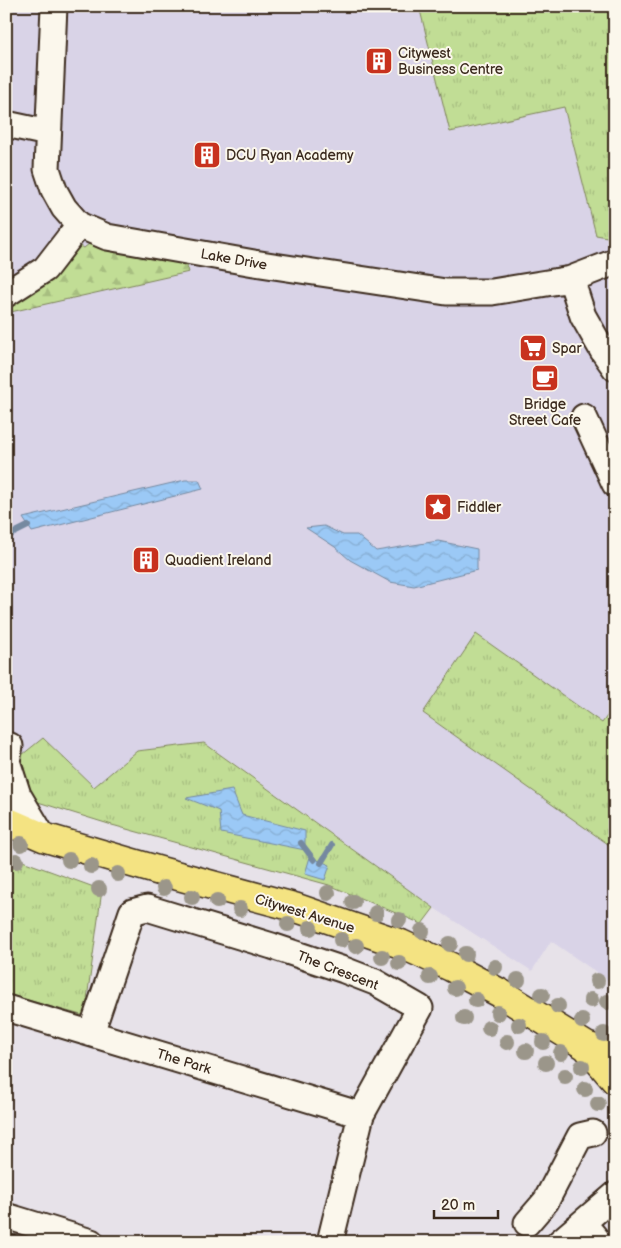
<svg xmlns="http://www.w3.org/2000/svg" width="621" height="1248" font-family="'Balsamiq Sans',sans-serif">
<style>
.built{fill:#d9d3e7}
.grass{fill:url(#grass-tufts);stroke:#7e845a}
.forest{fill:url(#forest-firs);stroke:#7e845a}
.water{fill:url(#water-waves);stroke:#7589a0}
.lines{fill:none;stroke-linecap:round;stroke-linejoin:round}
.stream{stroke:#7589a0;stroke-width:6}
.minor-casing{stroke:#3b2a1e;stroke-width:29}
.major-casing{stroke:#3b2a1e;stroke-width:31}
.minor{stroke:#fbf7ec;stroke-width:25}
.major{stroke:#f4e382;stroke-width:28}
.tree{fill:#9b968a}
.labels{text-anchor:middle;stroke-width:4;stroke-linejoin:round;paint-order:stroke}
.poi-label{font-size:14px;fill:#3b2a1e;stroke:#fbf7ec;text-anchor:start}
.street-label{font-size:14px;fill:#3b2a1e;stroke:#fbf7ec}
</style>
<defs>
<pattern id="grass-tufts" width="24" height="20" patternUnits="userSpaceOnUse" patternTransform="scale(1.25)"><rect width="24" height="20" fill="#c1dd95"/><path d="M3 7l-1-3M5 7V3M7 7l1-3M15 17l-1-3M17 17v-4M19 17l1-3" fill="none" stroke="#a7be80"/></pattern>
<pattern id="forest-firs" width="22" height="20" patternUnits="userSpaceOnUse" patternTransform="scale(1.25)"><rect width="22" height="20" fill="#c1dd95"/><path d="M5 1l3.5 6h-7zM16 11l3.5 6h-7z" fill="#a7be80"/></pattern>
<pattern id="water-waves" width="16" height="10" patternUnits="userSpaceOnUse" patternTransform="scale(1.25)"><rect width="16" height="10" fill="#9bc9f6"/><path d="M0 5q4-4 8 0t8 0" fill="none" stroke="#86add2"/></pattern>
</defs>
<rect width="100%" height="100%" fill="#e7e2e9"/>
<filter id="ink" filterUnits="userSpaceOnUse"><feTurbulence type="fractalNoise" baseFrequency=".02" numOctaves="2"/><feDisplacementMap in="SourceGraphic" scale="10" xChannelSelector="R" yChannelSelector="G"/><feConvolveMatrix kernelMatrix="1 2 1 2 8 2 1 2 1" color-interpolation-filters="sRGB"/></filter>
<g filter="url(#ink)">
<path class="built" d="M6 6H615V985L551 941 532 971 434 908 205 743 137 751 94 787 43 738 17 759H6Z"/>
<path class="grass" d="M419 6H615V234L607 237 596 235 564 107 450 132Z
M476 634 602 723 615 705V849L423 713Z
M43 738 94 787 137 751 204 743 434 908 422 924 329 885 112 825 25 798 17 759Z
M6 855 102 890 87 999 94 1002 88 1013 81 1015 6 994Z"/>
<path class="forest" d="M94 240 185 262 189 272 6 313V303L77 244 84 248Z"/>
<path class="water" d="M185 480H199L203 489 32 532 23 518Z
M324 526 343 535H357L376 551 438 541 477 549V570L414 586 390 582 350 560 335 547 306 528Z
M232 790 242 815 305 831V850L221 833 219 811 186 798Z
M310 857 330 865 325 880 305 874Z"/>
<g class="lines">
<path class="stream" d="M12 534 28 526
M301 843 314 860
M321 863 332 845"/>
<g class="minor-casing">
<path id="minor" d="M54 6 47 169 54 190 64 208 79 225 107 237 254 263 446 292H492L571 279 615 262
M6 124 48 133
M571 279 583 316 603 351 615 368
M6 294 45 269 79 225
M584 417 615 484
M10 746 7 761 18 795 43 837
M6 1008 361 1115
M91 1033 132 912 147 908 272 946 344 970 375 982 420 1008 361 1115 330 1242
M6 1216 91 1242
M527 1223 546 1201 580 1136 593 1133
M583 1223 599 1242
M560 1242 615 1195"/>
</g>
<g class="major-casing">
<path id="major" d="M6 821 43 837 160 871 294 907 401 944 451 967 500 993 586 1046 615 1055
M586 1046 615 1080"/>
</g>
<use href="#minor" class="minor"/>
<use href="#major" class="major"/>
</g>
<g class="tree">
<circle cx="21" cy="844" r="8"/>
<circle cx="69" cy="860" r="8"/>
<circle cx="16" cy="861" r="8"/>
<circle cx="91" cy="866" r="8"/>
<circle cx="118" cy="874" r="8"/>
<circle cx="164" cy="888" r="8"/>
<circle cx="99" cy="889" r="8"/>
<circle cx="328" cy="893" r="8"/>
<circle cx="192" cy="897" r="8"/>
<circle cx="217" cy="901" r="8"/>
<circle cx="353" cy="902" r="8"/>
<circle cx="240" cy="909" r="8"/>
<circle cx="376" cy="913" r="8"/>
<circle cx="399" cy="920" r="8"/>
<circle cx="288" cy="924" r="8"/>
<circle cx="310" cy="928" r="8"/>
<circle cx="422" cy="931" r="8"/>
<circle cx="341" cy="940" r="8"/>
<circle cx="450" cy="944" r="8"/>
<circle cx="356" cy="946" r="8"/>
<circle cx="466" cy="954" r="8"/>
<circle cx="382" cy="957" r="8"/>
<circle cx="399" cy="963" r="8"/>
<circle cx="495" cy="967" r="8"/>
<circle cx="430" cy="977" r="8"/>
<circle cx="518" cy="980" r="8"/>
<circle cx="597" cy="981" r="8"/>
<circle cx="455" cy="988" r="8"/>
<circle cx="542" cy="995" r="8"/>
<circle cx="476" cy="1000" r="8"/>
<circle cx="591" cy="1000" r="8"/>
<circle cx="607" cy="1002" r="8"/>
<circle cx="558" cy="1006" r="8"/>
<circle cx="498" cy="1013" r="8"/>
<circle cx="464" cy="1018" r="8"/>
<circle cx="582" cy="1021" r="8"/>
<circle cx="519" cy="1025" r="8"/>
<circle cx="489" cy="1028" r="8"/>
<circle cx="604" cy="1034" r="8"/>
<circle cx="507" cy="1042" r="8"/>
<circle cx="543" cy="1042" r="8"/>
<circle cx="526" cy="1051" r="8"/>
<circle cx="561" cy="1053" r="8"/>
<circle cx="546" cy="1063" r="8"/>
<circle cx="582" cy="1067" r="8"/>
<circle cx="565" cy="1076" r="8"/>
<circle cx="585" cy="1089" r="8"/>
<circle cx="598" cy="1104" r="8"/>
</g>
</g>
<defs>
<g id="building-square" transform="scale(1.4375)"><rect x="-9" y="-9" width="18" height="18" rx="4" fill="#c8321e" stroke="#fbf7ec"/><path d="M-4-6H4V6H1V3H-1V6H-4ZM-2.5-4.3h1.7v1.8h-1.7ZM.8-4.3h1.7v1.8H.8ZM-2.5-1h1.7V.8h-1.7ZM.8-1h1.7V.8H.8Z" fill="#fff"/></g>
<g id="supermarket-square" transform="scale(1.4375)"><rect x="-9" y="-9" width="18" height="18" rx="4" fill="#c8321e" stroke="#fbf7ec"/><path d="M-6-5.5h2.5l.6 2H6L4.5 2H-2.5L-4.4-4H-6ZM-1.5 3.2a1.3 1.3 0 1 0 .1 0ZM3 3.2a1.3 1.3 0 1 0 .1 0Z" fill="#fff"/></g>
<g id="cafe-square" transform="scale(1.4375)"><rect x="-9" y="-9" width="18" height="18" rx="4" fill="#c8321e" stroke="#fbf7ec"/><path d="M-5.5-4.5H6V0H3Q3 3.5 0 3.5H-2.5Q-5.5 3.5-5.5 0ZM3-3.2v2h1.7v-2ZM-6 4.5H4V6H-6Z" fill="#fff"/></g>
<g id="sight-square" transform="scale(1.4375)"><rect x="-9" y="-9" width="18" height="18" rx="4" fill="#c8321e" stroke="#fbf7ec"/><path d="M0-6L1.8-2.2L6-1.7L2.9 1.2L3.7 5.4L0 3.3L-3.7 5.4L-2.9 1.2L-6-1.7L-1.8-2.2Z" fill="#fff"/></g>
</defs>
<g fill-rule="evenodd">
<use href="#building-square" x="379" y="61"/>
<use href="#building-square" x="207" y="155"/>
<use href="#supermarket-square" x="533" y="348"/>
<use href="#cafe-square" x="545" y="378"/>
<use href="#sight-square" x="438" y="507"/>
<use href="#building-square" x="146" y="560"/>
</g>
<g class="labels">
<g class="poi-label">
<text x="398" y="58">Citywest<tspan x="398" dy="16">Business Centre</tspan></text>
<text x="226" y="160">DCU Ryan Academy</text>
<text x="552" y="353">Spar</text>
<text x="545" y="409" text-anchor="middle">Bridge<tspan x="545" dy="16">Street Cafe</tspan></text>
<text x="457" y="512">Fiddler</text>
<text x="165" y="565">Quadient Ireland</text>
</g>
<g class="street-label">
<text transform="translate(234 259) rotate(10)" y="5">Lake Drive</text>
<text transform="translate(305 913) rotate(17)" y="5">Citywest Avenue</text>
<text transform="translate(338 970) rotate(21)" y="5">The Crescent</text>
<text transform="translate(184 1061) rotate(17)" y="5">The Park</text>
</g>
</g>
<rect width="621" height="1248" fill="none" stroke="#fbf7ec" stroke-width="25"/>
<rect x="12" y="12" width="596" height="1223" fill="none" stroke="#3b2a1e" stroke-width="2" filter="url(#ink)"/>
<path d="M434 1210v8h64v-8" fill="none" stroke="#3b2a1e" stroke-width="2.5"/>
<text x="441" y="1210" font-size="15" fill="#3b2a1e" stroke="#fbf7ec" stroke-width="4" paint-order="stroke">20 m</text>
</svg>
